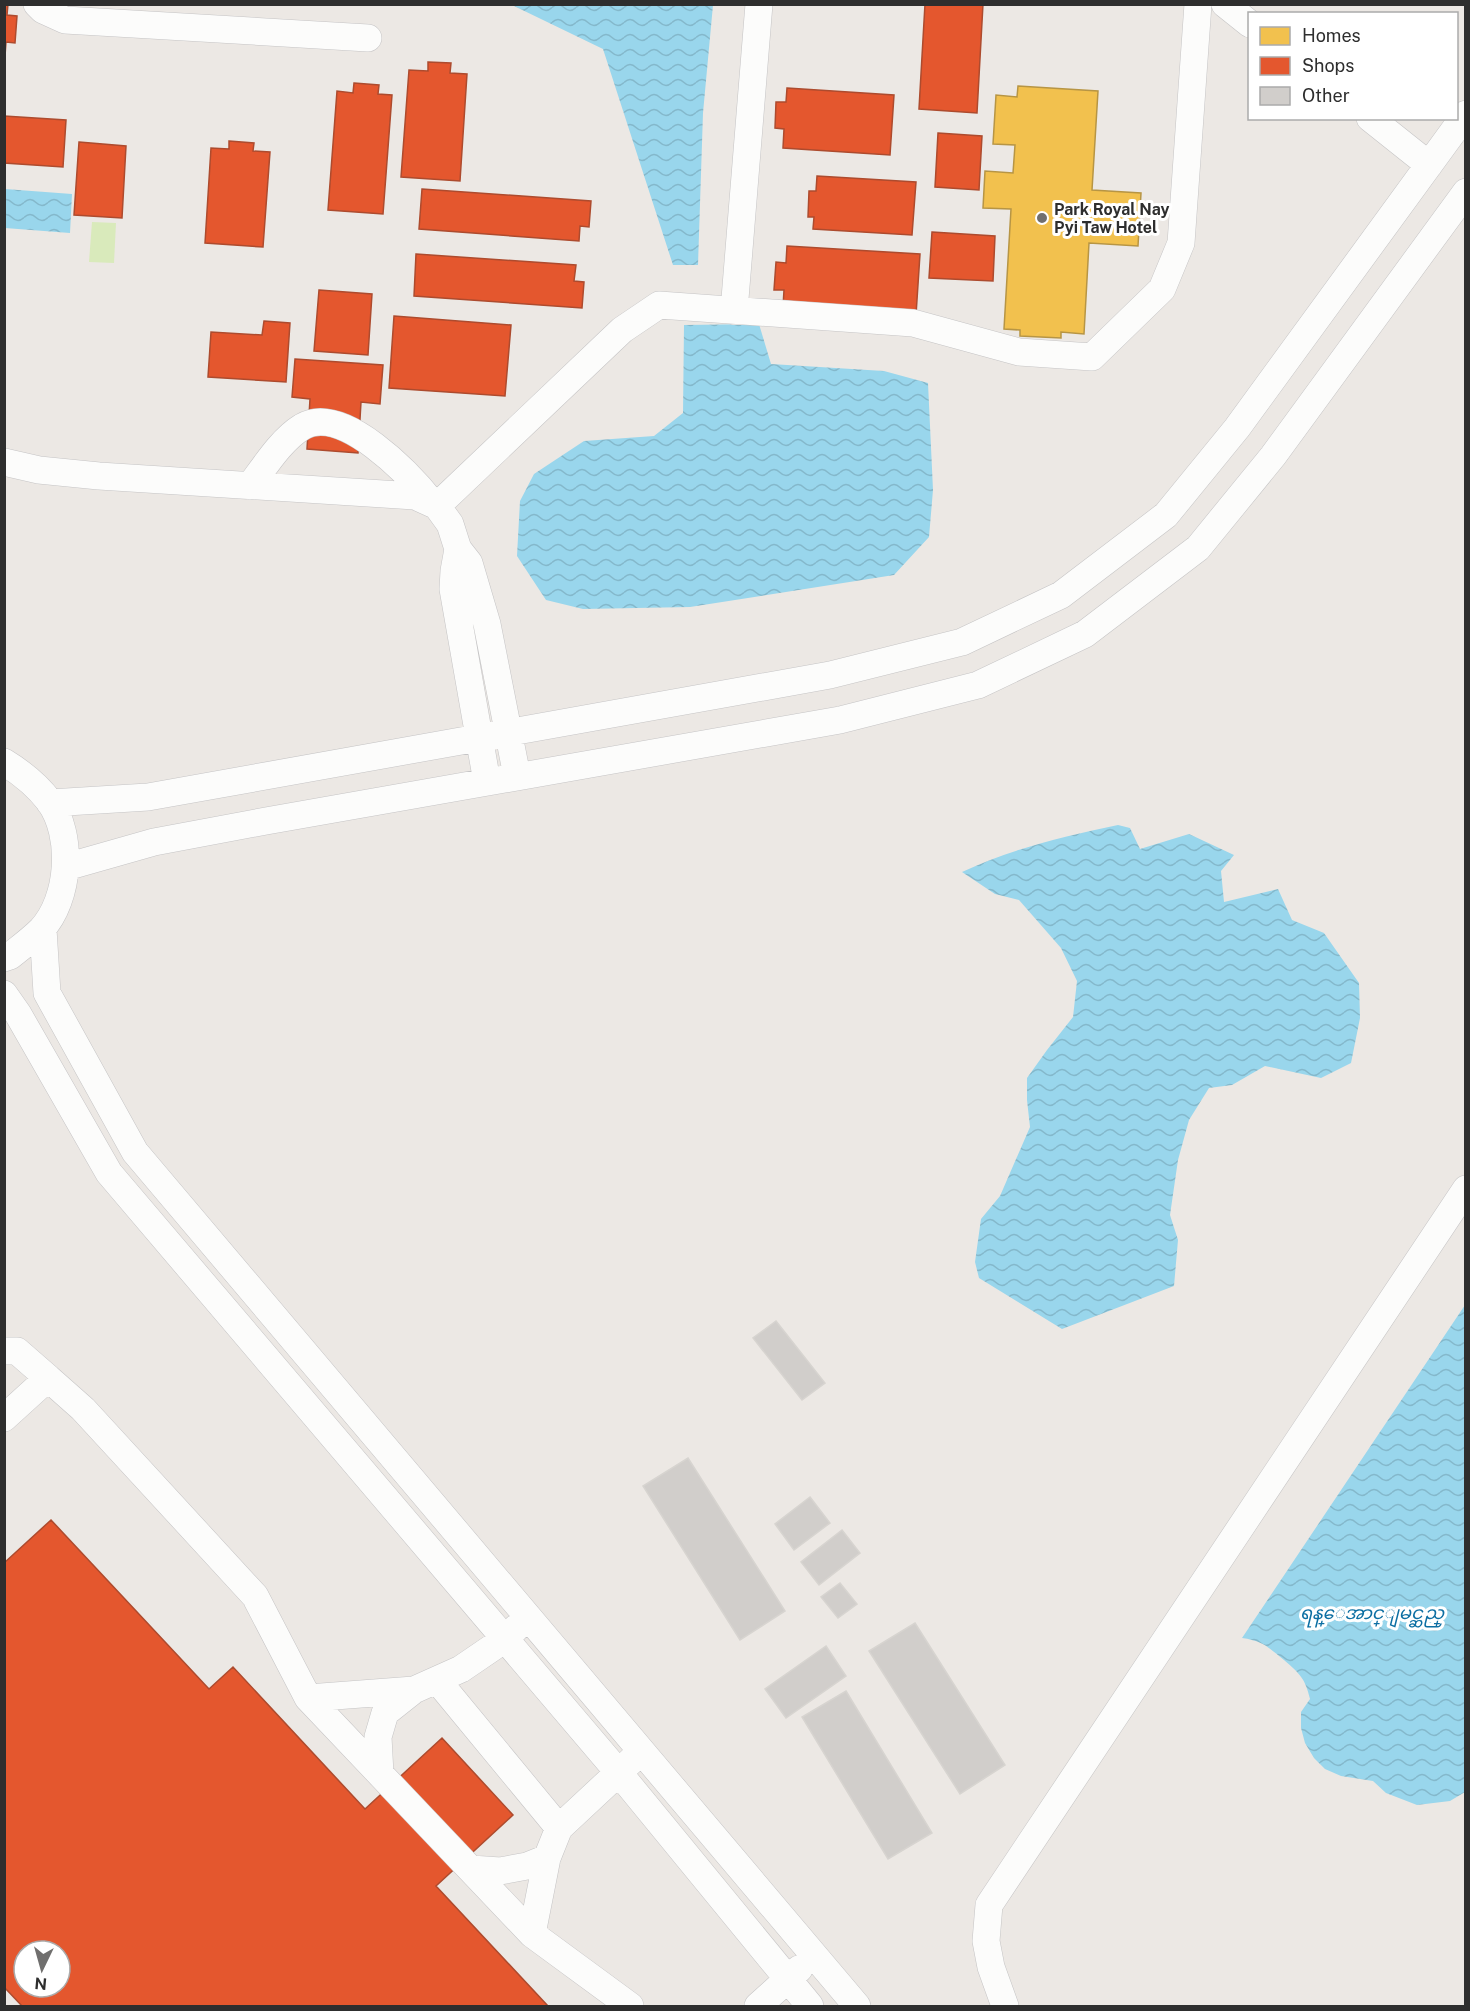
<svg xmlns="http://www.w3.org/2000/svg" width="1470" height="2011" font-family="'Public Sans','Noto Sans Myanmar',sans-serif">
<style>
.pitch{fill:#d9eabb}
.water{fill:url(#water-waves)}
.homes{fill:#f2c14e;stroke:#b79544;stroke-width:1.5}
.shops{fill:#e4572e;stroke:#ad4b2e;stroke-width:1.5;fill-rule:evenodd}
.building{fill:#d1cecb;stroke:#d7d4d0;stroke-width:1.5}
.lines{fill:none;stroke-linecap:round;stroke-linejoin:round}
.minor-casing{stroke:#c5c4c5;stroke-width:28}
.minor{stroke:#fcfcfb;stroke-width:27}
.poi-dot{fill:#706f6e;stroke:#fff;stroke-width:2}
.labels{text-anchor:middle;stroke-width:6;stroke-linejoin:round;paint-order:stroke}
.poi-label{font-size:16px;font-weight:bold;fill:#2e2e2e;stroke:#fff;text-anchor:start}
.water-label{font-size:18px;font-style:italic;fill:#0d6fa3;stroke:#fff}
</style>
<defs>
<pattern id="water-waves" width="16" height="10" patternUnits="userSpaceOnUse" patternTransform="scale(1.5)"><rect width="16" height="10" fill="#99d6ec"/><path d="M0 5q4-4 8 0t8 0" fill="none" stroke="#84b8cb"/></pattern>
</defs>
<rect width="100%" height="100%" fill="#ece8e4"/>
<path class="pitch" d="M92 222 116 223 114 263 89 262Z"/>
<path class="water" d="M512 5H713L703 113 698 265H673L603 49Z
M5 189 72 194 70 233 5 228Z
M759 324 771 364 884 371 928 383 933 490 929 537 894 575 690 607 583 609 546 600 517 556 520 501 534 474 584 441 654 436 683 413 684 325Z
M1118 825 1130 828 1140 849 1189 834 1234 855 1221 871 1224 902 1278 889 1292 920 1324 933 1359 983 1360 1018 1351 1063 1321 1078 1265 1066 1232 1085 1209 1088 1189 1120 1178 1160 1170 1215 1178 1240 1174 1286 1062 1329 979 1278 975 1262 981 1219 1000 1196 1030 1127 1027 1100V1078L1047 1050 1073 1017 1077 981 1061 948 1019 900 995 894 962 872C1011 849 1065 836 1118 825Z
M1465 1305V1792L1450 1801 1417 1805 1386 1793 1373 1781 1341 1776 1325 1769 1314 1758 1305 1743 1301 1728V1712L1310 1699C1305 1678 1300 1674 1284 1660 1268 1647 1263 1641 1242 1638Z"/>
<path class="homes" d="M1018 86 1098 91 1092 190 1141 193 1138 246 1089 243 1084 334 1061 332V338L1020 336V330L1004 329 1011 209 983 208 985 171 1013 173 1015 145 993 144 996 95 1017 97Z"/>
<path class="shops" d="M4 4H8L7 15 17 16 15 43 6 42 5 56Z
M925 4H983L977 113 919 109Z
M428 62 451 63 450 73 467 74 460 181 401 177 409 70 428 71Z
M354 83 379 85 378 94 392 95 383 214 328 210 337 91 353 93Z
M787 88 894 95 890 155 783 148 784 129 775 128 776 102H786Z
M4 116 66 120 63 167 4 163Z
M938 133 982 136 979 190 935 187Z
M229 141 254 143 253 151 270 152 263 247 205 243 211 148 229 149Z
M79 142 126 146 122 218 74 215Z
M817 176 916 182 912 235 813 229 814 217H808L809 191H816Z
M422 189 591 201 589 227 580 226 579 241 419 229Z
M932 232 995 236 993 281 929 278Z
M787 246 920 254 916 315 783 307 784 290H774L776 262 786 263Z
M416 254 576 265 574 281 584 282 582 308 414 296Z
M319 290 372 294 368 355 314 351Z
M394 316 511 325 505 396 389 388Z
M264 321 290 323 286 382 208 377 211 332 262 335Z
M295 359 383 365 380 404 361 402 358 453 307 449 310 399 292 397Z
M51 1520 209 1689 233 1667 365 1809 442 1738 513 1815 436 1886 548 2006H22L4 1987V1563ZM24 1951H60V1987H24Z"/>
<path class="building" d="M776 1321 825 1383 802 1400 753 1338Z
M688 1458 785 1611 740 1640 643 1486Z
M810 1497 830 1523 794 1550 775 1524Z
M842 1530 860 1553 819 1585 801 1562Z
M840 1583 857 1604 838 1618 821 1597Z
M915 1623 1005 1765 960 1794 869 1651Z
M826 1646 846 1676 786 1718 765 1689Z
M846 1691 932 1833 888 1859 802 1717Z"/>
<g class="lines">
<g class="minor-casing">
<path id="minor" d="M37 4 43 10 65 20 368 38
M1225 4 1250 24
M1370 118 1429 165
M734 311 759 4
M4 462 39 470 99 476 415 496 437 506 450 524 458 549 469 563 487 624 517 776
M250 486C265 466 281 440 302 427 343 403 411 476 433 504
M437 506 622 330 659 305 913 323 1019 352 1092 357 1162 289 1181 243 1198 4
M458 549 454 571 453 589 487 782
M4 762C22 773 36 784 49 801 74 835 70 899 41 930 32 939 20 948 10 956L4 958
M50 803 148 797 830 675 962 642 1061 595 1166 515 1237 428 1466 114
M66 867 154 842 266 821 840 720 978 685 1085 634 1198 548 1273 456 1466 192
M43 929 47 993 135 1152 857 2006
M4 994 18 1014 109 1173 619 1773 810 2006
M4 1351H17L48 1378
M4 1418 48 1378 83 1409 255 1596 308 1698 532 1934 630 2006
M437 1680 559 1828
M308 1698 414 1690 461 1669 505 1639 516 1628
M380 1774 378 1737 385 1713 414 1690
M471 1869 500 1871 527 1866 547 1858
M532 1934 547 1858 559 1828 632 1760
M758 2006 799 1969
M1005 2006 991 1967 986 1941 989 1905 1466 1189"/>
</g>
<use href="#minor" class="minor"/>
</g>
<circle class="poi-dot" cx="1042" cy="218" r="6"/>
<g class="labels">
<g class="poi-label">
<text x="1054" y="215">Park Royal Nay<tspan x="1054" dy="18">Pyi Taw Hotel</tspan></text>
</g>
<g class="water-label">
<text x="1372" y="1619">ရန္ေအာင္ျမင္ဆည္</text>
</g>
</g>
<rect width="1470" height="2011" fill="none" stroke="#2e2e2e" stroke-width="12"/>
<rect x="1248" y="12" width="210" height="108" fill="#ffffff" stroke="#ababab" stroke-width="1.5"/>
<rect x="1260" y="27" width="30" height="18" fill="#f2c14e" stroke="#ababab" stroke-width="1.5"/>
<text x="1302" y="42" font-size="18" fill="#2e2e2e">Homes</text>
<rect x="1260" y="57" width="30" height="18" fill="#e4572e" stroke="#ababab" stroke-width="1.5"/>
<text x="1302" y="72" font-size="18" fill="#2e2e2e">Shops</text>
<rect x="1260" y="87" width="30" height="18" fill="#d1cecb" stroke="#ababab" stroke-width="1.5"/>
<text x="1302" y="102" font-size="18" fill="#2e2e2e">Other</text>
<g transform="translate(42 1969) rotate(185)"><circle r="28" fill="#ffffff" stroke="#ababab" stroke-width="1.5"/>
<path d="M0-4.5L10 22L0 15L-10 22Z" fill="#706f6e"/>
<text y="-9" font-size="16" font-weight="bold" text-anchor="middle" fill="#2e2e2e">N</text>
</g>
</svg>
